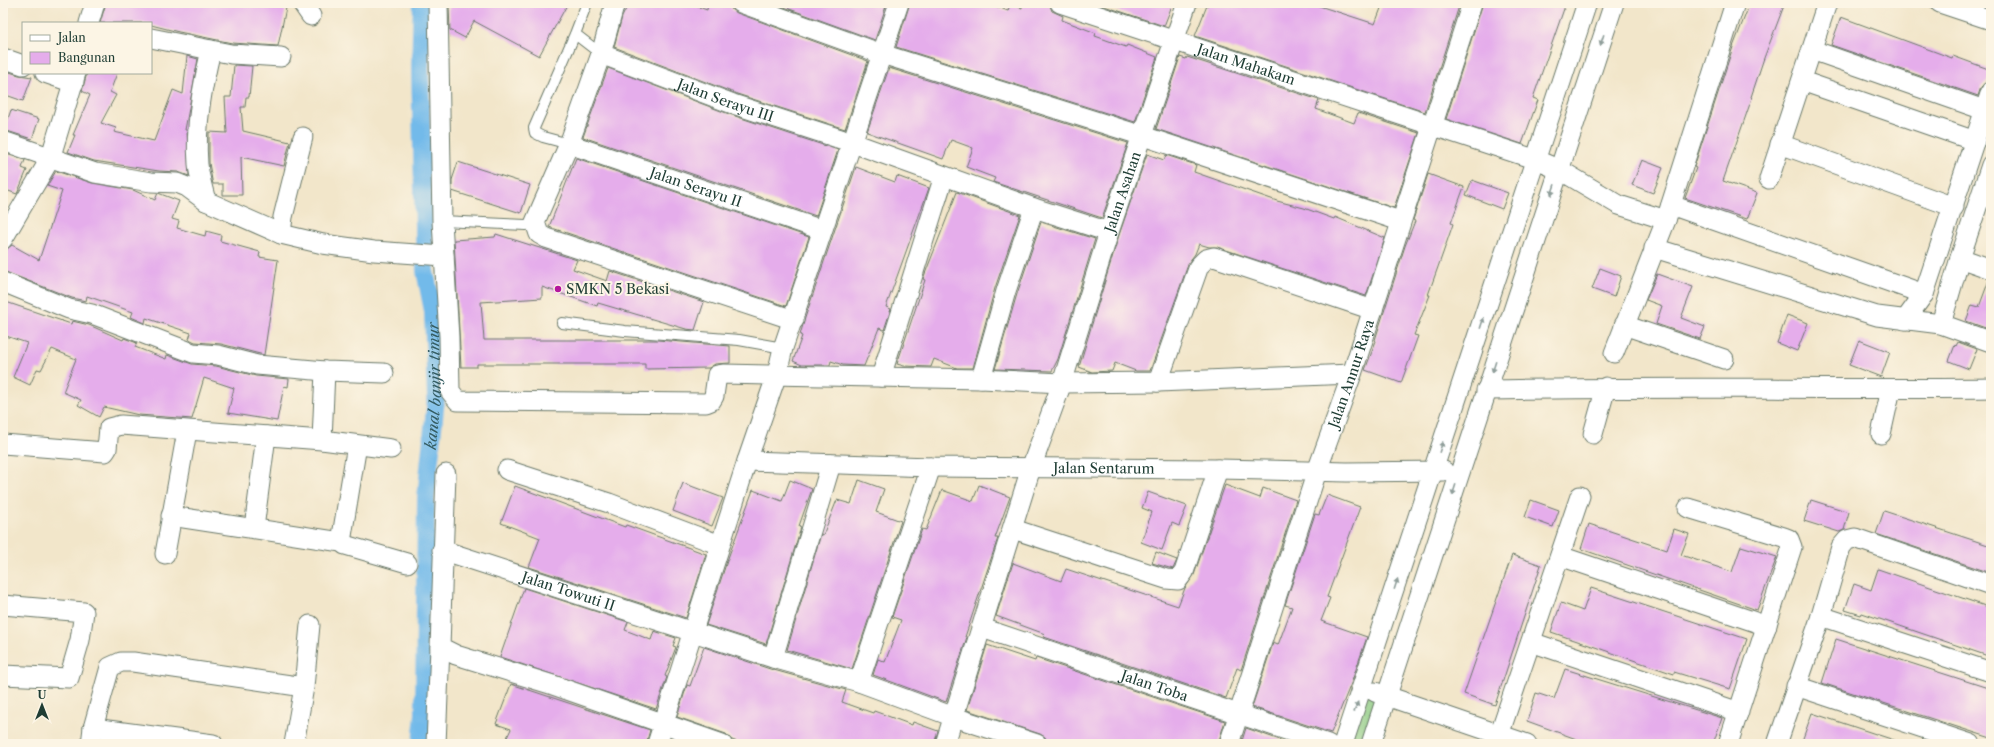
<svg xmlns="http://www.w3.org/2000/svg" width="1994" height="747" font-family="'Libre Caslon Text',serif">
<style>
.green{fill:#87c981;stroke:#53835a}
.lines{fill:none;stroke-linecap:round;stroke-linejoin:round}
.canal{stroke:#72baea;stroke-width:18}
.building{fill:#e5adeb}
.lane-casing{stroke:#697868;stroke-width:12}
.street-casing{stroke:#697868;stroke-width:21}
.lane{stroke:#fff;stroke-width:10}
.street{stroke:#fff;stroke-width:19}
.oneway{fill:#8f9e9a}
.poi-dot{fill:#b5179e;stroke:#fcf5e5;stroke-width:1.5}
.labels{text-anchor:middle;stroke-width:4;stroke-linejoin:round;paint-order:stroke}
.street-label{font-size:14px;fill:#1f3d34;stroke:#fcf5e5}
.poi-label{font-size:14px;fill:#1f3d34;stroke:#fcf5e5;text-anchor:start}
.water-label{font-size:15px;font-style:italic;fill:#345c62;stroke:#fcf5e5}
</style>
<rect width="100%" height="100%" fill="#fcf5e5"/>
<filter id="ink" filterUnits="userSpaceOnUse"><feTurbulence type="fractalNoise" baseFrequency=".025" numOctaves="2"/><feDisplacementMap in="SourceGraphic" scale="8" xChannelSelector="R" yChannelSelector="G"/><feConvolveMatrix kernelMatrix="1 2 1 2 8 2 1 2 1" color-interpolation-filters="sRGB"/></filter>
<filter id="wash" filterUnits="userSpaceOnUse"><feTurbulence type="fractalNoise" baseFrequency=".012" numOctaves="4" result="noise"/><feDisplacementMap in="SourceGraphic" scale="16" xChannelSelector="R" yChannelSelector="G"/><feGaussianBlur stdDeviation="0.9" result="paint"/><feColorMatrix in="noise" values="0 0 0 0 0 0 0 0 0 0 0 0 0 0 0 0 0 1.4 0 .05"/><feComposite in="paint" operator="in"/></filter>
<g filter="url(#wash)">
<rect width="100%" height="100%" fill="#f2e6ca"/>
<path class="green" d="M1363 688 1387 697 1372 744H1344Z"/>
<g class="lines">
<path class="canal" id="s1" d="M421 744 424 714 426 498 436 398 433 311 425 271 420 68 422 3"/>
</g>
<g id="blocks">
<path class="building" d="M106 3H287L278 46 232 43 179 32 151 25V23H100Z
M451 3H568L539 56 474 21 465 38 450 30 449 6Z
M629 3H687L707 10 708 3H730L732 10 737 13 868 61 845 129 737 94 614 47 622 17Z
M773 3H887L875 40Z
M910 3H987L1008 11 1010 4 1022 8V3H1049L1052 11 1063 16 1062 20 1096 33 1095 36 1126 47 1127 45 1157 57 1135 122 896 47Z
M1095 3H1173L1164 26Z
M1208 3H1310L1375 24 1383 3H1460L1425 112 1195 36Z
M1483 3H1566L1533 98 1538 100 1522 144 1446 119Z
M1750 3H1785L1764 58 1751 97 1752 98 1723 181 1757 193 1747 219 1685 198 1696 168 1694 167 1733 47Z
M1841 17 1952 58 1953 56 1991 70 1987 81 1981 87 1978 96 1831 45Z
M187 56 198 59 185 130H187L189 176 178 172 159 171 94 161 68 152 75 135H73L90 95 82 91 87 73H117L110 92 116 95 101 123 116 128 114 132 154 141 173 90 183 94Z
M1180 57 1186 59 1187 57 1319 100 1316 109 1354 123 1358 113 1419 133 1394 208 1156 129Z
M234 65 252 66 249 97H246L245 107H241L243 131 290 142 284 166 241 157 242 195H223V184H213L212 180 209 163V132L227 133 225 97H231Z
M608 68 729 114 838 150 816 216 583 137Z
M889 68 1128 143 1102 218 993 182 995 178 966 167 973 148 951 140 943 159 867 132Z
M3 70 19 75 32 77 23 101 3 94Z
M11 110 39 119 32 139 4 130Z
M3 153 25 160 22 168 27 170 17 194 3 189Z
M1147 154 1164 160 1166 155 1196 165 1194 172 1277 201 1304 208 1334 219 1335 217 1385 238 1366 296 1217 247H1209L1199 244 1195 254 1189 262 1150 371H1136L1115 363 1112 371 1092 372 1079 367 1119 235Z
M576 158 809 237 786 306 549 227Z
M1642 160 1663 168 1653 193 1632 185Z
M458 162 530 185 521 213 452 191V180Z
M856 167 895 182 897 176 929 188 886 307 891 309 884 330 879 328 864 366 843 365 831 361 830 365H802L793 361 802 336 800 335 805 318Z
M56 171 92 183 133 190 155 200 158 193 179 201 172 219 179 221 177 228 205 236 206 231 221 235 220 241 260 252 259 257 278 260 264 355 221 344 195 342 189 339 191 333 146 318 145 323 131 317 133 312 87 296 86 301 72 298 3 271V257L7 249 12 245 39 260 62 191 47 186Z
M1428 174 1464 187 1451 223 1453 224 1443 253 1428 295H1430L1414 335 1418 336 1401 383 1365 370 1376 341 1375 340 1405 246 1415 221 1413 220Z
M1472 180 1508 193 1502 209 1466 195Z
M957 192 1020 215 995 288 973 368H957L934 359 931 367 904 366 897 364 925 280 923 279Z
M1041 222 1095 239 1058 359 1052 371 995 369 1017 294Z
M496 234 577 260 573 269 607 281 610 271 704 302 695 330 686 329 598 303 597 306 542 287V298L481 302 484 340H658L730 346V363L715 364 709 368 645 369V364H477V367H461L454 240 495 237Z
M1600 268 1621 276 1614 297 1592 289Z
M1657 274 1693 287 1681 318 1705 327 1700 339 1656 324 1662 306 1646 300Z
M1989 280H1991V330L1966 321 1972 305 1979 307Z
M3 301 71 324 72 321 89 325 123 340 124 338 137 343 135 347 166 359 167 355 192 364 216 366 256 376 289 379 288 387 284 386 277 421 228 413 234 388 204 378 192 419 139 415 104 407 99 417 78 405 81 400 63 392 76 359 52 349 41 370 37 369 30 385 13 377 27 343 3 335Z
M1787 315 1808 323 1797 351 1777 343Z
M1859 340 1890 352 1881 377 1849 365Z
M1958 342 1977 349 1969 369 1949 361 1955 345 1956 346Z
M790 480 812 489 799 526 801 527 766 644 706 625 727 561 753 490 782 501Z
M859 480 884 489 876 512 901 521 852 669 787 650 821 534 823 535 837 500 851 504Z
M683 483 723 498 712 526 673 511Z
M979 485 1010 497 995 538H998L965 637H967L946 702 873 675 878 659 885 662 901 620 892 617 922 529 926 530 942 490 973 501Z
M1225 485 1260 498 1263 488 1296 500 1241 670 1237 668 1226 698 1044 637 1045 634 996 616 1013 563 1061 581 1066 569 1178 606 1185 588 1194 575Z
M515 486 625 527 626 525 706 554 686 618 529 567 540 538 501 523Z
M1148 492 1187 506 1179 526 1172 523 1162 550 1141 542 1152 512 1142 508Z
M1327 495 1360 507 1327 597 1330 598 1321 621 1367 637 1352 681 1331 733 1252 707 1273 643 1278 645 1292 607 1285 605 1315 514 1319 515Z
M1531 500 1559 510 1553 527 1525 517Z
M1811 500 1849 512 1844 530 1839 532 1804 521Z
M1884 511 1991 546V573L1876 534Z
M1589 524 1667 550 1674 529 1689 534 1681 555 1732 572 1741 546 1777 557 1757 610 1581 549Z
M1156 552 1177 560 1173 569 1152 563Z
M1512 555 1541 565 1495 705 1464 694Z
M1878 569 1991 608V657L1862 613 1861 615 1845 610 1854 584 1871 590Z
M524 588 628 622 625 630 651 640 654 631 676 638 673 646 676 647 665 676 667 677 656 709 500 657Z
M1591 588 1747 639 1730 689 1674 672V674L1551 632 1561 603 1583 611Z
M1836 639 1991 689V738L1822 683Z
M987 645 1035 661 1036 658 1225 721 1218 744H1048L1045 737 1040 734 967 710Z
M704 647 770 669 846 690 842 702 873 713 874 711 912 725 913 722 938 731 934 744H743L732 740 726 734 677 717 687 685 690 686Z
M1565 669 1722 718 1713 744H1590L1527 721 1536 693 1554 699Z
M511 684 650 730 646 744H504L511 729 496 724Z
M1812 713 1897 741V744H1801Z
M1246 728 1280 740 1279 744H1241Z"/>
</g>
</g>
<g filter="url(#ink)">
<use href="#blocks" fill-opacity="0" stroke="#697868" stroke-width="1"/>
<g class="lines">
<g class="lane-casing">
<path id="lane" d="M575 34 601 54
M569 144 543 137 535 133 534 128 575 34 587 3
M442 221 526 225 535 222
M562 323 625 331 739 340 783 348"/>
</g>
<g class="street-casing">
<g id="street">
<path d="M302 3 311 16"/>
<path d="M438 3 442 221 449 337 450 391 458 401 706 403 711 401 714 396 717 375 723 374 981 379 1062 383 1158 382 1352 374"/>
<path d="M615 3 601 54 569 144 535 222 539 234 546 238 794 320"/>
<path d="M741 3 882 54 1143 136 1400 221"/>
<path id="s2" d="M1060 3 1534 159 1560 170 1619 205 1666 220"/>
<path d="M1940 3 1991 20"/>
<path d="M89 23 95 3"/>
<path d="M151 38 231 54 281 57"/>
<path d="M1812 50 1984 110"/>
<path id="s3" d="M601 54 733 104 853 143 1034 208 1109 232"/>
<path d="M3 58 23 65"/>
<path d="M45 73 74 83"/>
<path d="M1802 81 1975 141"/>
<path d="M3 141 95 173 151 182 177 183 187 187 206 201 281 234 323 244 374 251 444 256"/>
<path id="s4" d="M569 144 822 230"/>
<path d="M1780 144 1954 207"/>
<path d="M1769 179 1827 3"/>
<path d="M206 201C203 189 199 176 198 164 195 125 202 88 211 50"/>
<path d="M1671 205 1924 294"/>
<path d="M281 234 283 217 303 137"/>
<path d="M3 239 50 159 76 73"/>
<path d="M1654 248 1877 316 1941 324 1991 342"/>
<path d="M1960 258 1991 269"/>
<path d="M3 282 69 309 92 314 193 353 218 355 257 365 325 371 384 373"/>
<path d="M1905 320 1924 294 1991 91"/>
<path d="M1941 324 1960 258 1991 165"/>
<path d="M1624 325 1724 359"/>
<path d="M1614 353 1666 220 1735 3"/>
<path d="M325 371 322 440 391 449"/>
<path d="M881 377 944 176"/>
<path d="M981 379 1006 291 1034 208"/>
<path d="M1158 382 1199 266 1206 259 1214 257 1373 310"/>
<path d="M1486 390C1655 386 1823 390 1991 388"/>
<path d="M1593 434 1606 387"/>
<path d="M1881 434 1891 389"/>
<path d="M3 444 105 452 107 449 109 428 121 425 322 440"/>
<path id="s5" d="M747 461 931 467 1218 469 1347 472 1444 471"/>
<path d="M507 470 609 503 720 545"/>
<path d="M446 474 440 647 456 655 553 685 722 744"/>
<path d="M1688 508 1784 537 1789 539 1792 547 1728 744"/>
<path d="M171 516 341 542 345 545 407 563"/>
<path d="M254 528 266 436"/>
<path d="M1013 529 1166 579 1178 580 1184 572 1218 469"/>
<path d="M341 542 357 445"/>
<path id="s6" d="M442 550 773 658 859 682 954 717 1037 744"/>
<path d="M165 554 187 431"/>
<path d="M1560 556 1767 626"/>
<path d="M3 605 84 612 80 640 69 678 3 675"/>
<path d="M1821 616 1991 672"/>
<path id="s7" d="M982 628 1328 744"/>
<path d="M1531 642 1739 712"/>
<path d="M773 658 831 464"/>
<path d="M859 682 931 467"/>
<path d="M1796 686 1971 744"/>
<path d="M1375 692 1527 744"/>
<path d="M93 728 213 744"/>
<path d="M91 744 93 728 110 667 121 662H133L304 687"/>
<path d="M294 744 304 687 310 625"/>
<path d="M436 744 440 647"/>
<path d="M657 744 747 461 777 374 783 348 899 3"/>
<path id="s8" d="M945 744 1031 468 1062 383 1109 232 1187 3"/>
<path id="s9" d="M1229 744 1317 471 1352 374 1472 3"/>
<path d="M1343 744 1587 3"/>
<path d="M1371 744 1614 3"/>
<path d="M1496 744 1580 496"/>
<path d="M1777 744 1821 616 1841 547 1847 540 1855 538 1991 585"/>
</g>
</g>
<use href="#lane" class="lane"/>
<use href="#street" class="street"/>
</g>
<defs><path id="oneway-solid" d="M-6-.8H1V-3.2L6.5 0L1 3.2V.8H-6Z"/></defs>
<g class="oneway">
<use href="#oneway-solid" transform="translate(1602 40) rotate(108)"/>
<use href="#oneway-solid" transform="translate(1553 190) rotate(109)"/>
<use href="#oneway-solid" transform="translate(1482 323) rotate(-72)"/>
<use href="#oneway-solid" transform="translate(1494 367) rotate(108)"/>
<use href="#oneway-solid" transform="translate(1441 447) rotate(-71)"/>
<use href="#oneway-solid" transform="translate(1454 490) rotate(108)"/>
<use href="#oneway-solid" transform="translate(1396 584) rotate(-72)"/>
<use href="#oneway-solid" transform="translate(1356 707) rotate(-70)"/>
</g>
</g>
<circle class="poi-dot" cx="558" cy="289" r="4"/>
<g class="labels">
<g class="street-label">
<text dy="5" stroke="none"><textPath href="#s2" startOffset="196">Jalan Mahakam</textPath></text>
<text dy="5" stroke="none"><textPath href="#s3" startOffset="133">Jalan Serayu III</textPath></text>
<text dy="5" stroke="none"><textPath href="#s4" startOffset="134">Jalan Serayu II</textPath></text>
<text dy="5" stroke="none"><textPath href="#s8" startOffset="580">Jalan Asahan</textPath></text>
<text dy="5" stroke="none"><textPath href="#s9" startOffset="390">Jalan Annur Raya</textPath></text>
<text dy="5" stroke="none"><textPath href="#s5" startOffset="357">Jalan Sentarum</textPath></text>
<text dy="5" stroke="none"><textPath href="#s6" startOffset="133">Jalan Towuti II</textPath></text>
<text dy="5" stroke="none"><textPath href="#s7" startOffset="182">Jalan Toba</textPath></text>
</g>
<g class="poi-label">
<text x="566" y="294">SMKN 5 Bekasi</text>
</g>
<g class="water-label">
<text dy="5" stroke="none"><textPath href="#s1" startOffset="359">kanal banjir timur</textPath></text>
</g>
</g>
<rect width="1994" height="747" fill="none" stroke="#fcf5e5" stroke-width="16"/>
<rect x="22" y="22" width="130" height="52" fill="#fcf5e5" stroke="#a4ab9e"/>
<rect x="30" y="35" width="20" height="6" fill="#ffffff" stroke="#a4ab9e"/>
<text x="58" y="42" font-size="12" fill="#1f3d34">Jalan</text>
<rect x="30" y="52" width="20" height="12" fill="#e5adeb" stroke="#a4ab9e"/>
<text x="58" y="62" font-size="12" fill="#1f3d34">Bangunan</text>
<g transform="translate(42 705)" stroke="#fcf5e5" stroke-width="3" paint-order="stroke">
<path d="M0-3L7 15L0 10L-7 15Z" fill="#1f3d34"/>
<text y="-6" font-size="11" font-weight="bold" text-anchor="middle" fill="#1f3d34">U</text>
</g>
</svg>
